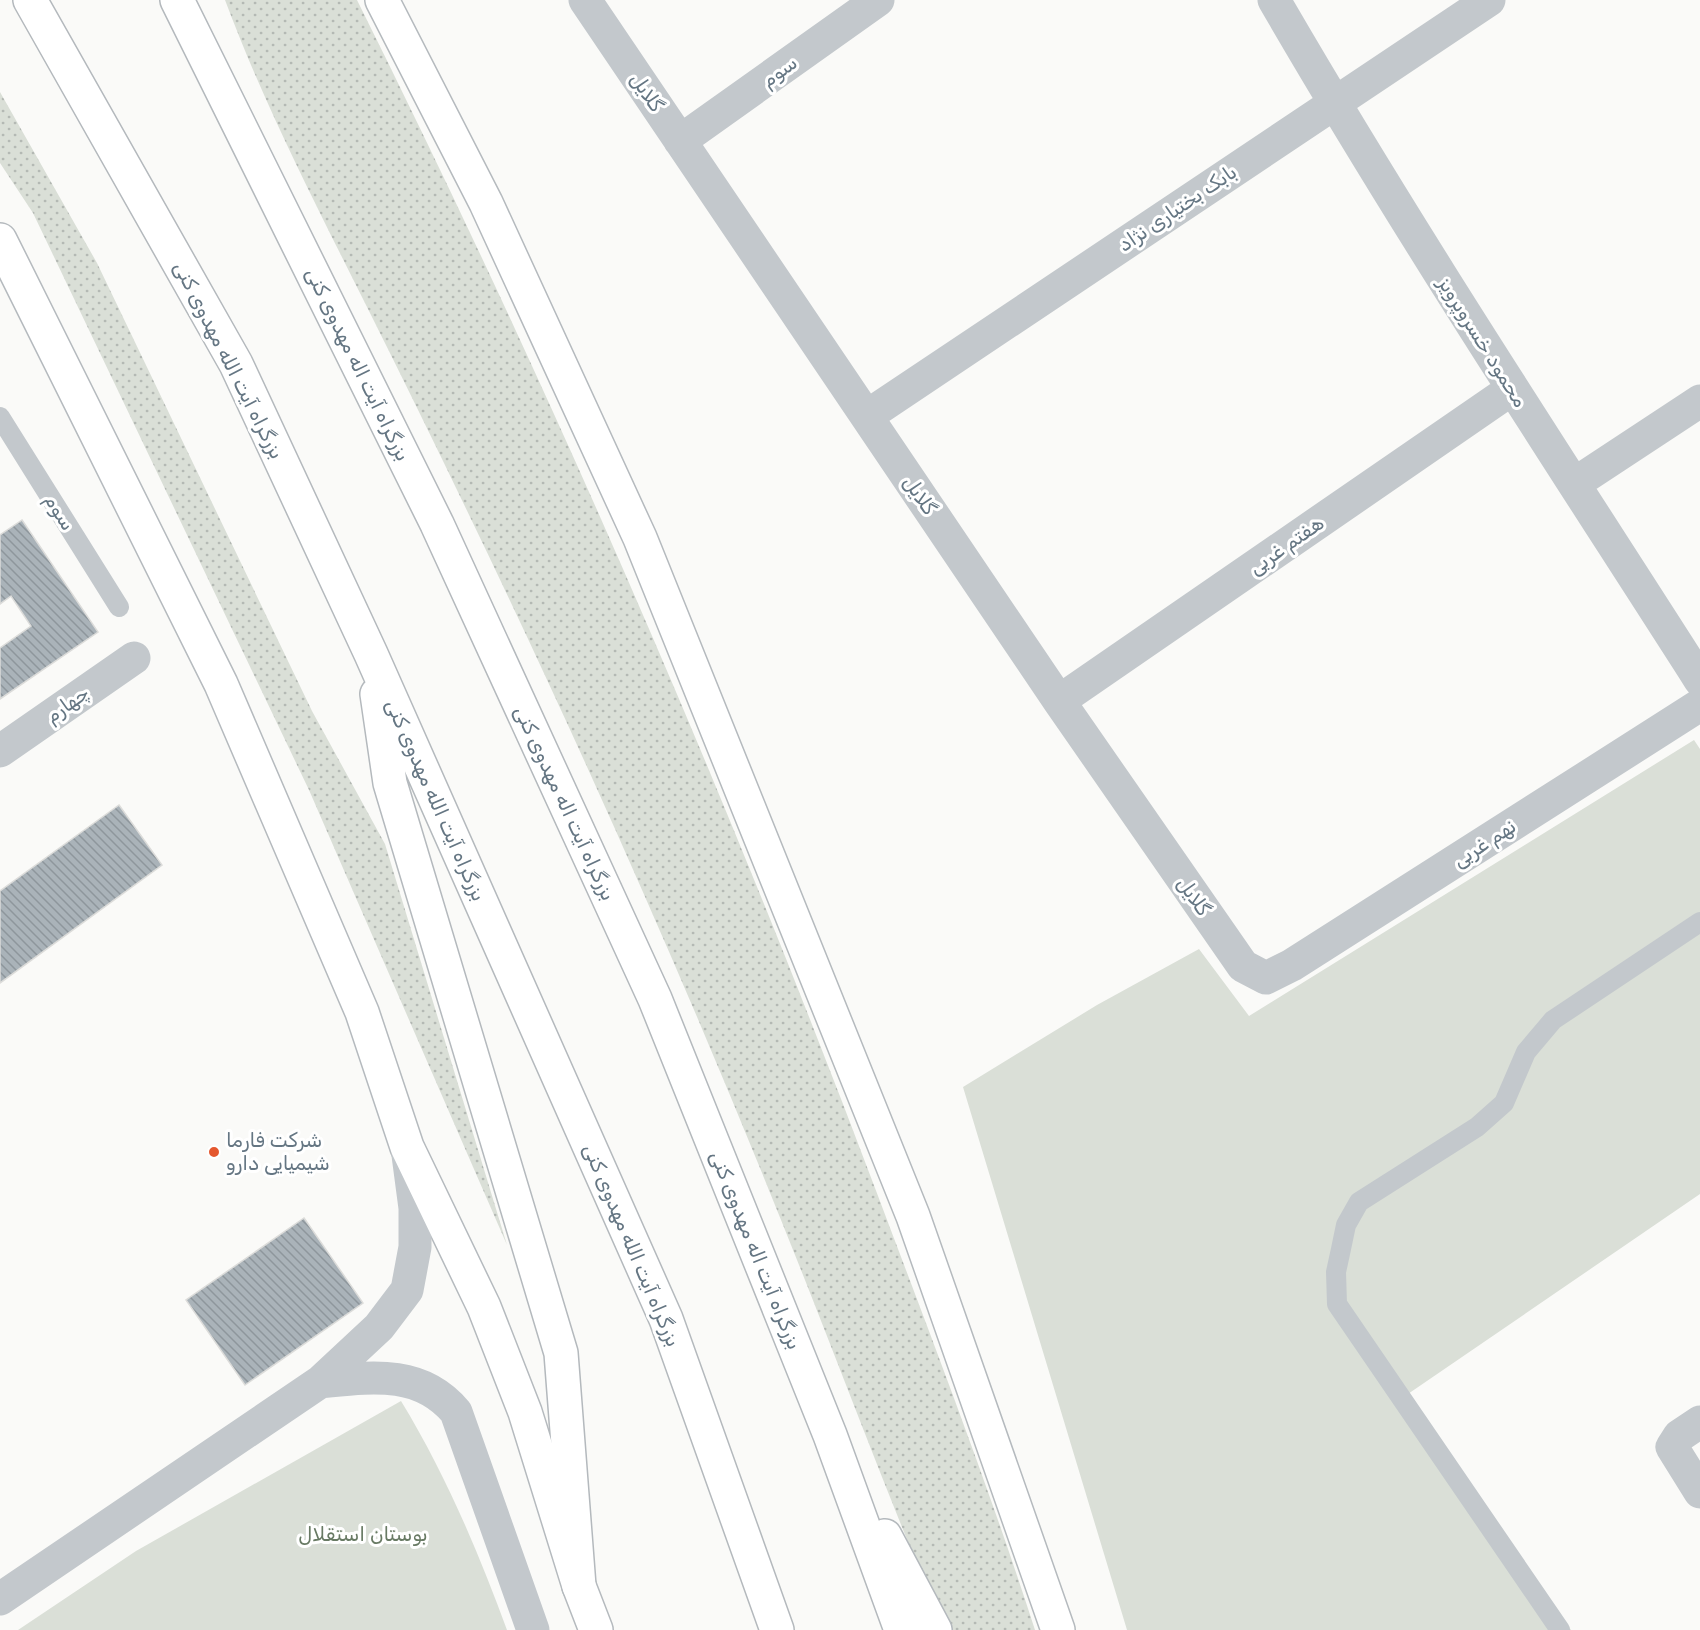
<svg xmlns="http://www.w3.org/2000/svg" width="1700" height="1630" font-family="Rubik,Cairo,sans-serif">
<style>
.park{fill:#dadfd7}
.garden{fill:url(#garden-dots)}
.building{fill:url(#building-back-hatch);stroke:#dcdcda;stroke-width:1.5}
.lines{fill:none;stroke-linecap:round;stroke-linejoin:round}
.primary-casing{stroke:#b5babe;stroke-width:36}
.trunk-casing{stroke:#b4b9bd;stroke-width:36}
.service{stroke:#c3c8cc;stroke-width:20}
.minor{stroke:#c3c8cc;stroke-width:33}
.primary{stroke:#fff;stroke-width:33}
.trunk{stroke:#fff;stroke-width:33}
.poi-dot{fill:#e4572e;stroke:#fff;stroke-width:2}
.labels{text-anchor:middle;stroke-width:6;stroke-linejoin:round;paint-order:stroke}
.street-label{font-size:20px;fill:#657683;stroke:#fff}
.poi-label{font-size:20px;fill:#657683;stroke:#fff;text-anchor:start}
.park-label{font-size:20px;fill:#687a64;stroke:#fff}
</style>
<defs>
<pattern id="garden-dots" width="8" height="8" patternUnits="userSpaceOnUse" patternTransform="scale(1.5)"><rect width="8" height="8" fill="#dadfd7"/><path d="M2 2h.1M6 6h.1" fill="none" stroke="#b4b9b4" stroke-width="1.8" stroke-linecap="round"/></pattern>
<pattern id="building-back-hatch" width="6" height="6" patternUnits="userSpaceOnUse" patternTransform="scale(1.5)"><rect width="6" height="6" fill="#aab3b9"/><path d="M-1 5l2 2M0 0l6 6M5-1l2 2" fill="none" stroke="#8e969c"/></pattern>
</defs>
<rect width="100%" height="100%" fill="#fafaf8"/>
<path class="park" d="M1694 740 1700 749V1194L1405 1396 1571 1630H1127L963 1087 1097 1005 1199 949 1249 1016Z
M401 1401C445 1473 478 1551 507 1630H18L136 1551Z"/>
<path class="garden" d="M225 0H357C550 387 722 783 875 1188 930 1334 987 1481 1035 1630H945C902 1531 864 1431 825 1331 751 1141 672 954 588 769 518 615 444 461 368 309 317 207 265 107 225 0Z
M0 92 97 263 312 711 385 844 507 1245 309 790 33 213 0 163Z"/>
<path class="building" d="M22 520 98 632 0 699V648L31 626 11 596 0 604V535Z
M119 805 162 865 0 983V891Z
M304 1218 363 1303 245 1385 186 1300Z"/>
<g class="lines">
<g class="primary-casing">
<path id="primary" d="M382 0 486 203 640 538 913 1216 1058 1630
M0 240 221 684 362 1012 407 1147 484 1307 525 1412 579 1586 596 1630"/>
</g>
<g class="trunk-casing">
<path id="trunk" d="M30 0 236 364 371 654 666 1319 777 1630
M177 0 437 524 655 999 830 1435 901 1630
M377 694 390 783 561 1353 579 1586
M885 1536 935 1630"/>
</g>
<path class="service" d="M0 417 119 607
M1560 1630 1337 1304 1336 1272 1341 1249 1346 1225 1359 1202 1477 1127 1504 1103 1526 1052 1553 1020 1700 922"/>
<path class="minor" d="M585 0 1059 701 1243 966 1266 978 1292 965 1700 705
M1274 0C1408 231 1556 455 1700 680
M680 141 878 0
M867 416 1489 0
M1574 484 1700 401
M1059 701 1512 389
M0 751 134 658
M320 1382C370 1377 420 1369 456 1412L533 1630
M1700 1422 1679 1436 1672 1447 1700 1492
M0 1599 320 1382 379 1327 407 1290 415 1247V1208L408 1155"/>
<use href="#primary" class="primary"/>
<use href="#trunk" class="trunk"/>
</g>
<circle class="poi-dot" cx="214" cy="1152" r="6"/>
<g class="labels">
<g class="street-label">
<text transform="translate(779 71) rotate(-36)" y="7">سوم</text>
<text transform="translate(647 92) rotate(56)" y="7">گلایل</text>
<text transform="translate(1177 208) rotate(-34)" y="7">بابک بختیاری نژاد</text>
<text transform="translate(1483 342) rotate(58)" y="7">محمود خسروپرویز</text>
<text transform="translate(229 360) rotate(63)" y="7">بزرگراه آیت الله مهدوی کنی</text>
<text transform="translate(358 364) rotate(64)" y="7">بزرگراه آیت اله مهدوی کنی</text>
<text transform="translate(920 495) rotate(56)" y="7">گلایل</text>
<text transform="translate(60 512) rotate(58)" y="7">سوم</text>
<text transform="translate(1286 545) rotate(-35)" y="7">هفتم غربی</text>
<text transform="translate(67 704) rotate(-35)" y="7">چهارم</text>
<text transform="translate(436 800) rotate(66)" y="7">بزرگراه آیت الله مهدوی کنی</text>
<text transform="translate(565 803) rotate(65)" y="7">بزرگراه آیت اله مهدوی کنی</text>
<text transform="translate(1484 843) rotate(-33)" y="7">نهم غربی</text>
<text transform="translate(1194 896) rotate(55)" y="7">گلایل</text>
<text transform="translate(632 1245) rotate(67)" y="7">بزرگراه آیت الله مهدوی کنی</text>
<text transform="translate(756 1250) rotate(68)" y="7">بزرگراه آیت اله مهدوی کنی</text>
</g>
<g class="poi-label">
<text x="226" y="1147">شرکت فارما<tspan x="226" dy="23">شیمیایی دارو</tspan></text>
</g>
<g class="park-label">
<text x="363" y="1541">بوستان استقلال</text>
</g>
</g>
</svg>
